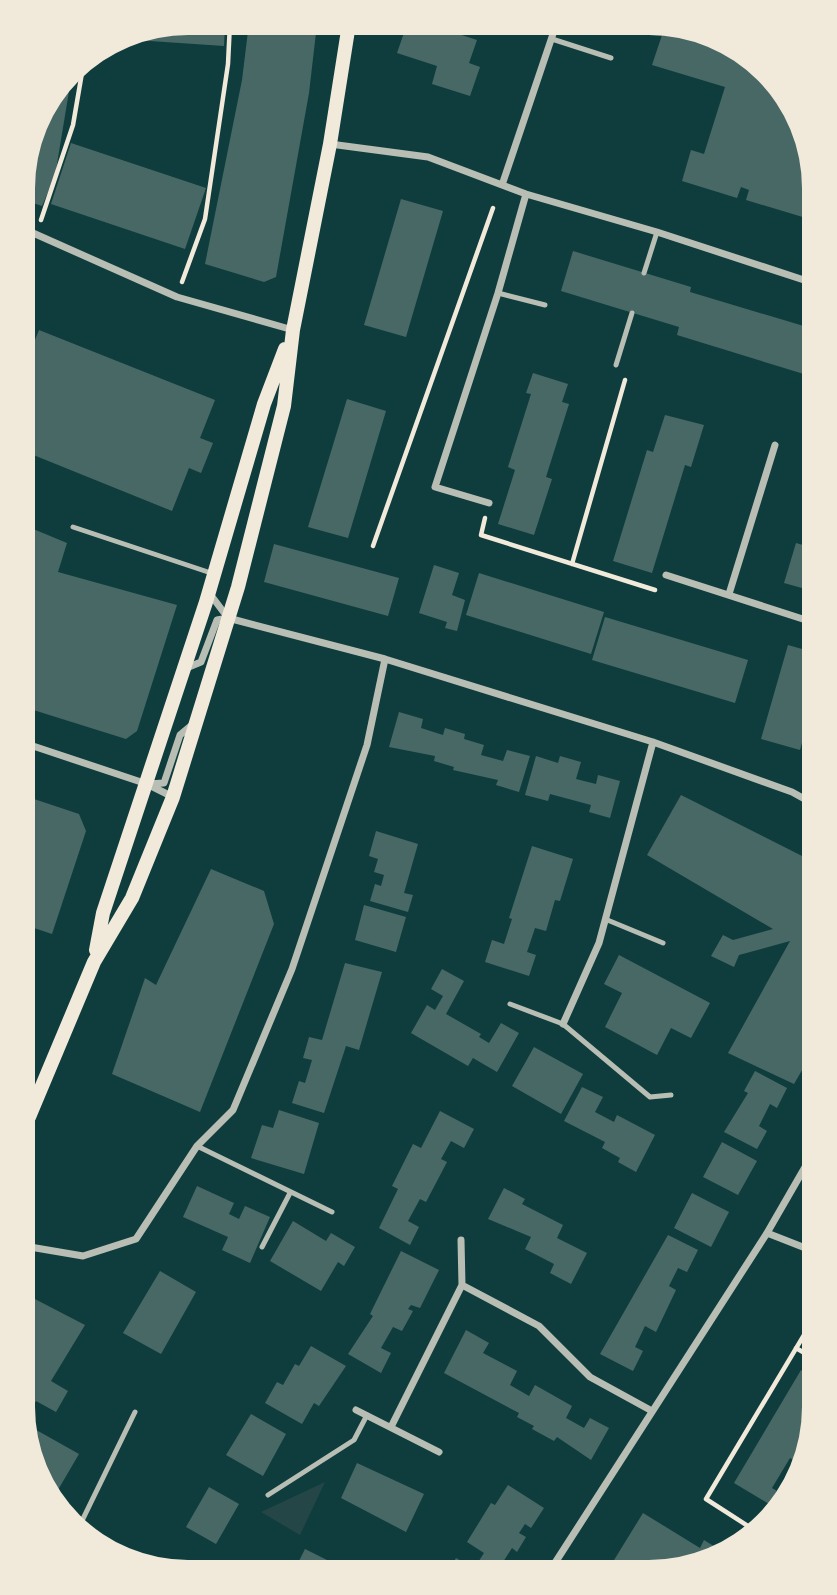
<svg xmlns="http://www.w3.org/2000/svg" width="837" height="1595" font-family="'Source Serif 4',serif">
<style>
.green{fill:#244646}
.building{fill:#486865}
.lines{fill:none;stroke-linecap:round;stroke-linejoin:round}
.path{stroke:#f1e9da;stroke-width:4.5}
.service{stroke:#b8beb3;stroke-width:5}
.minor{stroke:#b8beb3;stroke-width:7}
.secondary{stroke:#f1e9da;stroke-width:14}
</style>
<rect width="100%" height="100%" fill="#0f3d3e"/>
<path class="green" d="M325 1482 300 1535 261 1512Z"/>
<path class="building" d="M188 23H225L224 46 120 39Z
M249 23 317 24 309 93 276 277 264 282 205 264 242 80Z
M407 24H441L440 28 477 40 469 63 480 67 470 96 432 84 437 66 397 53Z
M665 26H681L758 64 806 136V218L746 200 749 190 741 187 737 198 682 181 691 150 704 154 725 87 652 65Z
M72 73 55 176 42 206 24 200V167L40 115Z
M71 143 206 188 185 249 51 204Z
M401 199 443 211 406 337 364 325Z
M573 251 691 287 690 292 807 327V375L677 335 679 327 561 291Z
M39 330 215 400 200 438 213 443 201 473 189 468 172 511 26 452 25 365Z
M533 373 568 384 562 402 569 404 546 477 552 479 534 535 498 524 515 470 508 467 531 394 526 393Z
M347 399 386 411 348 538 308 527Z
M665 415 704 425 691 467 685 465 652 573 613 561 647 450 653 452Z
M26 526 67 543 58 572 177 605 137 731 126 739 27 708Z
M808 531V553L809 590 784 583 796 543 803 545Z
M274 544 399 578 388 616 264 582Z
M434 565 459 573 452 595 465 600 457 631 445 628 447 622 419 613Z
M479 573 604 612 591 654 466 615Z
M605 617 748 660 735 703 592 660Z
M788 645 809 651V717L800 750 761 739Z
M399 712 423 719 421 728 443 735 445 728 465 734 464 739 484 745 481 755 503 761 507 750 530 756 519 792 496 785 498 780 453 770 454 767 434 761 435 756 389 747Z
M536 756 558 763 560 756 581 762 576 779 596 784 598 775 620 781 610 818 589 812 591 805 550 794 548 801 525 795Z
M681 795 810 860 812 1053 794 1084 728 1053 790 941 739 955 734 967 711 956 723 935 733 940 773 929 647 855Z
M28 797 79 814 86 831 52 934 28 926 31 874 28 873Z
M376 831 418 844 404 893 413 895 408 912 370 901 375 884 381 886 384 875 374 872 378 859 369 856Z
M532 846 573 859 560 901 555 900 546 931 535 928 527 952 536 955 529 976 485 962 492 940 504 944 512 919 509 918Z
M211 869 264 891 274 924 200 1112 112 1074 145 978 156 985Z
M364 905 406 917 396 952 355 940Z
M619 955 710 1003 691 1038 671 1028 657 1055 605 1027 622 993 604 984Z
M345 963 382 972 359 1050 346 1046 324 1113 292 1103 299 1081 305 1083 312 1060 303 1058 309 1037 322 1040Z
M442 969 464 981 446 1014 481 1034 479 1037 489 1043 501 1023 519 1033 497 1072 473 1058 468 1066 411 1033 427 1005 435 1010 443 996 431 989Z
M534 1047 583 1074 561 1114 512 1086Z
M755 1071 787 1088 777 1108 770 1104 759 1126 767 1131 757 1149 724 1132 748 1093 744 1091Z
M582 1087 603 1097 595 1112 614 1122 617 1115 655 1135 636 1172 618 1162 620 1158 602 1148 605 1142 564 1121Z
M279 1110 319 1123 304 1174 251 1158 262 1125 273 1128Z
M440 1111 474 1129 464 1148 451 1141 441 1159 447 1162 426 1202 420 1199 408 1221 419 1227 410 1245 379 1228 398 1189 392 1186 413 1144 421 1148Z
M722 1142 757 1161 738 1195 703 1177Z
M197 1186 234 1203 229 1214 239 1219 245 1206 270 1217 250 1263 222 1250 228 1237 183 1217Z
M504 1188 525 1199 522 1204 563 1225 557 1238 587 1253 571 1284 550 1273 554 1264 525 1249 531 1237 488 1219Z
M692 1193 729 1212 711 1247 674 1228Z
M293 1221 326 1241 331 1233 355 1247 344 1266 338 1262 321 1291 270 1261Z
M668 1235 698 1250 687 1272 678 1268 669 1286 676 1290 656 1332 645 1326 635 1347 643 1351 633 1371 600 1354Z
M401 1251 439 1270 420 1308 411 1305 408 1309 413 1311 402 1331 393 1327 381 1348 391 1353 381 1373 348 1354 373 1316 370 1314Z
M160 1271 196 1292 161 1354 123 1333Z
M31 1297 85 1325 51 1381 68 1391 56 1412 36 1401 31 1409Z
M466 1330 489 1343 483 1353 517 1371 510 1385 529 1396 535 1385 572 1406 566 1418 584 1428 590 1418 609 1428 591 1460 557 1437 554 1441 532 1429 534 1426 517 1417 519 1413 444 1373Z
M311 1346 346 1366 319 1406 314 1403 302 1424 265 1403 277 1382 283 1385 295 1364 299 1366Z
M801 1370 814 1378V1418L797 1462 790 1458 772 1488 777 1491 769 1504 734 1483Z
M251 1414 286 1434 263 1476 226 1455Z
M31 1427 79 1454 55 1495 31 1459Z
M357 1463 424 1494 406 1532 341 1498Z
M508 1485 544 1508 531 1528 525 1524 519 1533 526 1537 517 1552 512 1548 503 1562 510 1566 475 1567 484 1553 467 1542 491 1503 495 1505Z
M209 1487 239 1504 216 1544 186 1527Z
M643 1513 700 1548 704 1540 720 1550 701 1564H670L665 1561 662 1564 611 1565Z
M305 1549 343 1568 295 1569Z
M456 1558 471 1567H451Z"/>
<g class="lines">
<path class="path" d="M41 220 73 125 84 61
M182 282 205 219 228 64 230 23
M485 518 481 535 655 590
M373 546 493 208
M572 564 625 380
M796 1348 813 1358
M751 1528 706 1499 813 1320"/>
<path class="service" d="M552 39 611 58
M644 273 657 232
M498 293 545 305
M616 365 632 313
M73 527 211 573
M605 919 663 943
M510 1004 563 1024 650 1097 671 1095
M197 1146 332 1212
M262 1247 290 1193
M268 1495 354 1440 367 1415
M78 1529 135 1412"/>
<path class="minor" d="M330 144 428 157 526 194 657 232 807 281
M502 185 556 25
M24 229 177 297 293 330
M489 503 435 487 498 293 526 194
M666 575 809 621
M210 594 228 618
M729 594 775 445
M184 669 201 662 217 620 228 618 385 659 653 742 792 792 810 802
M27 744 147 784 173 797
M148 784 164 783 180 735 192 725
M563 1024 599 943 653 742
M767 1233 813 1251
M30 1247 83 1256 136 1239 197 1146 233 1110 292 969 367 745 385 659
M462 1285 539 1326 590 1377 652 1411
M356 1410 439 1452
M391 1427 462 1285 461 1240
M553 1566 767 1233 812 1155"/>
<path class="secondary" d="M96 950 103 913 206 602 264 404 285 349
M29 1117 94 962 132 898 173 797 238 587 284 406 293 330 330 144 349 24"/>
</g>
<path d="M0 0H837V1595H0ZM188 35H649A153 153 0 0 1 802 188V1407A153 153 0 0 1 649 1560H188A153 153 0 0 1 35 1407V188A153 153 0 0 1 188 35Z" fill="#f1e9da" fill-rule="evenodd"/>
</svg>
